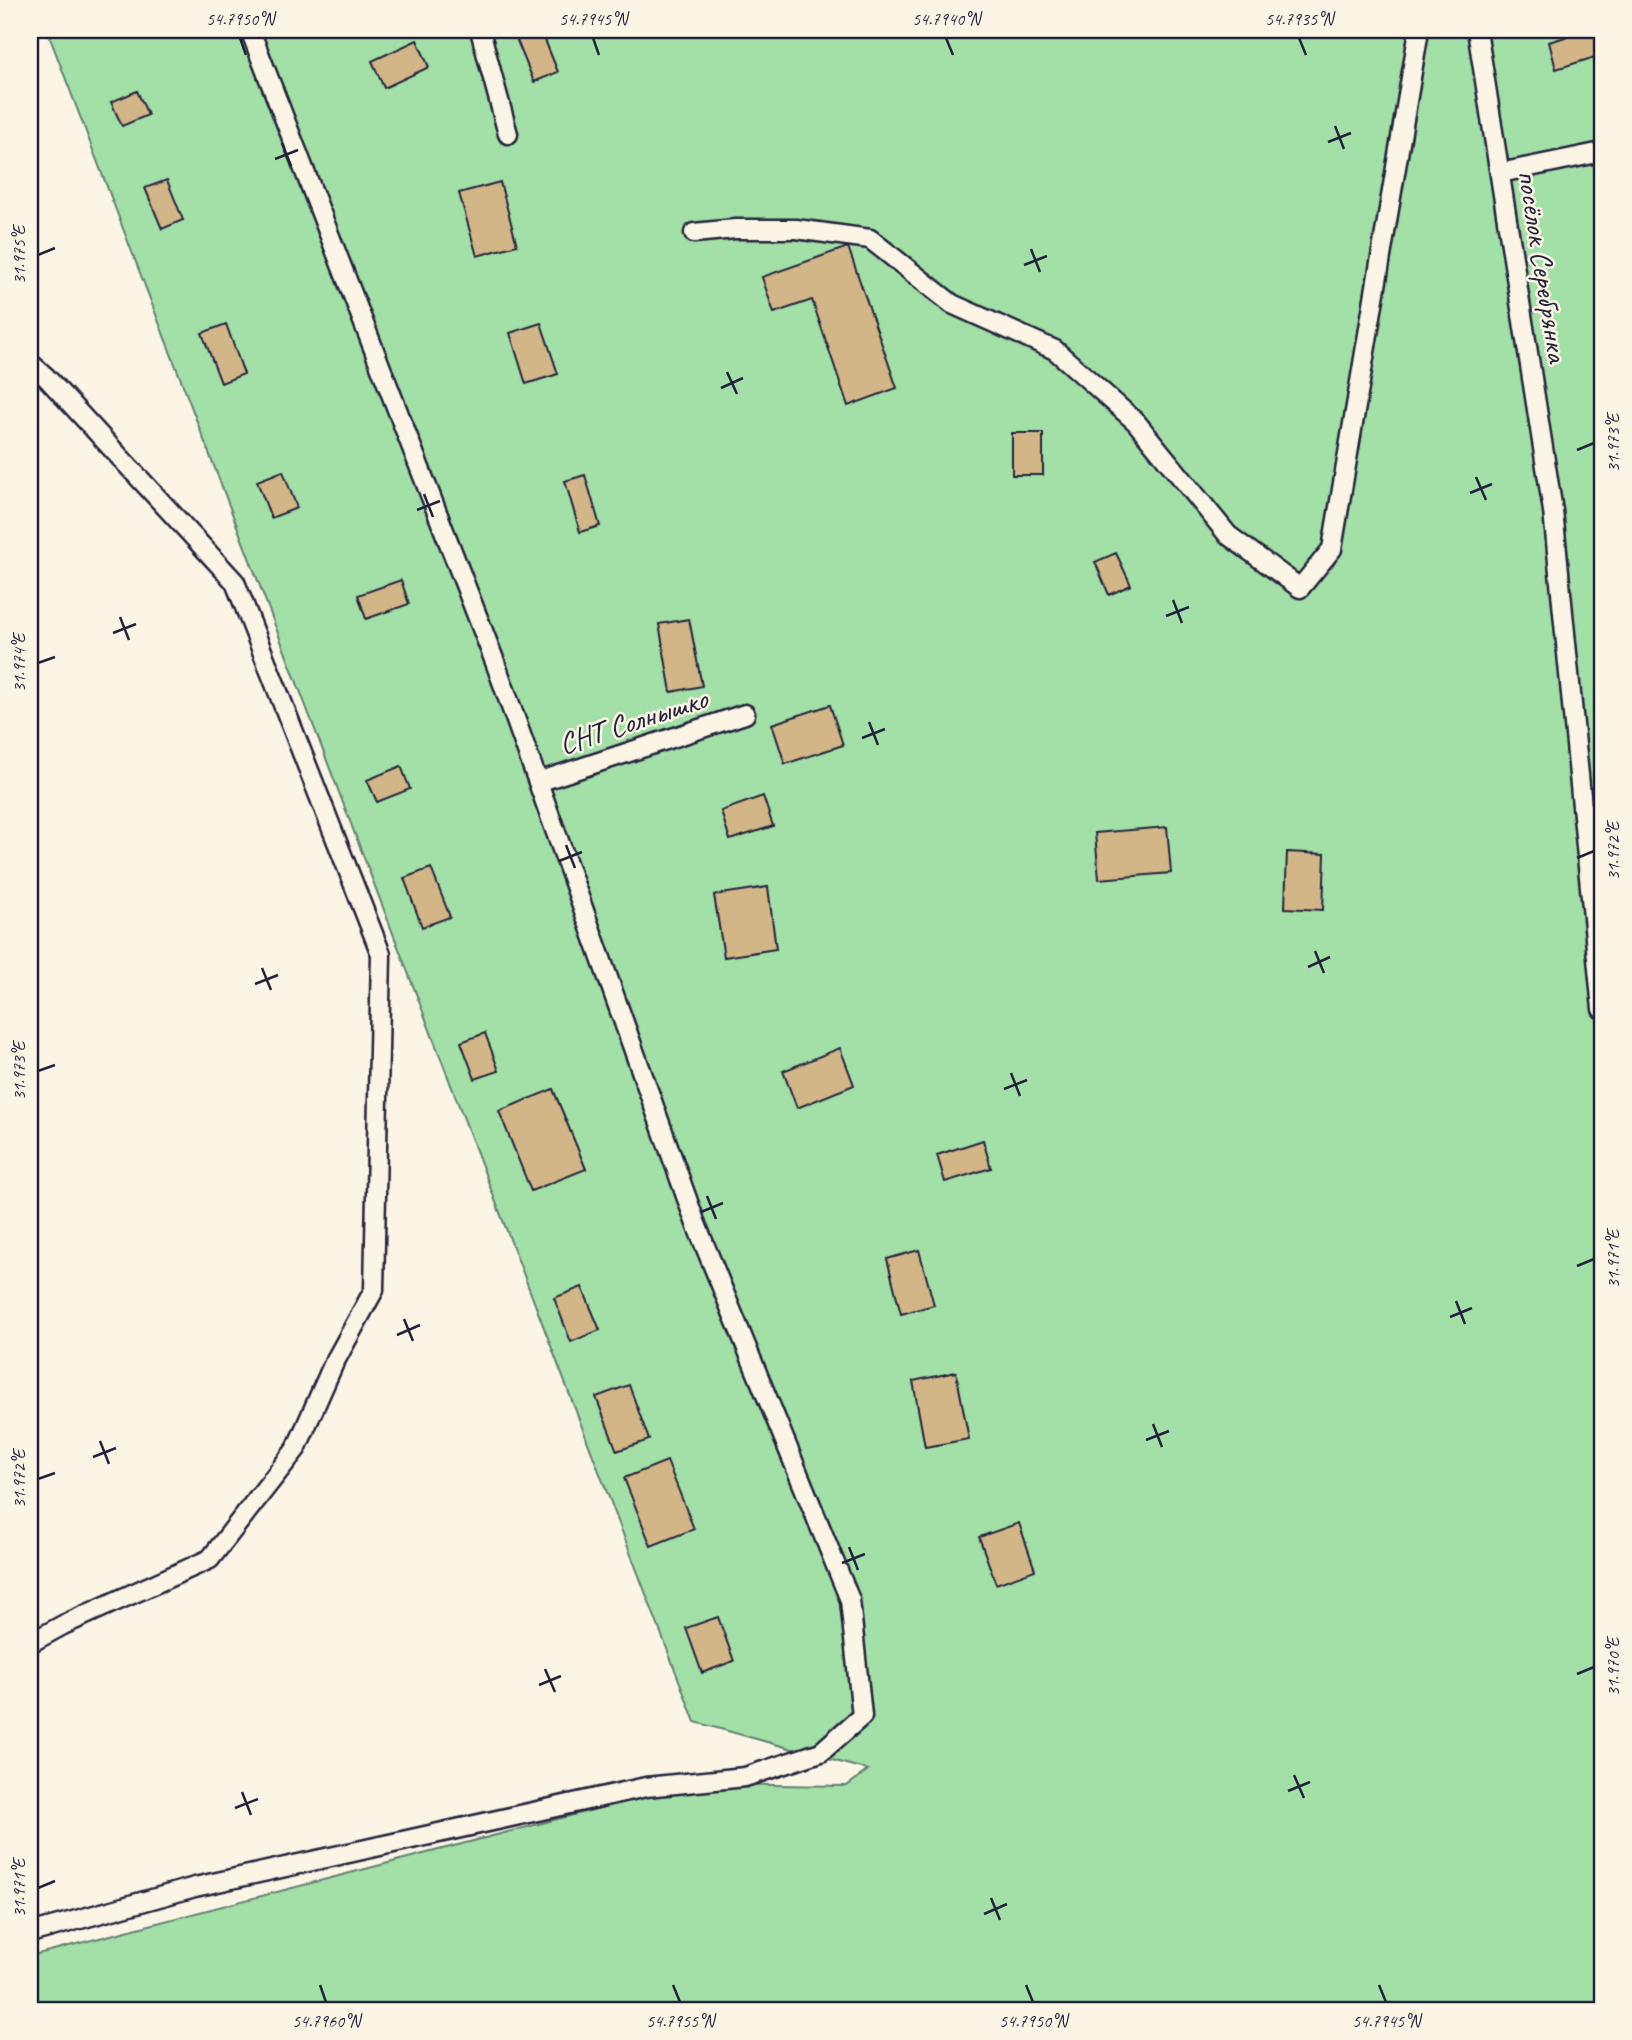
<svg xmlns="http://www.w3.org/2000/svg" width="1632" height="2040" font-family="Caveat,sans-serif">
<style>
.green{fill:#a2e0a8;stroke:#628172;stroke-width:2}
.building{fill:#d3b688;stroke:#22223b;stroke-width:2}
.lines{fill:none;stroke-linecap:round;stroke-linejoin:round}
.lane-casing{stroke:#22223b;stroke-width:23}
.lane{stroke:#fcf5e5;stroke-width:18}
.ticks{fill:none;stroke:#22223b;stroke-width:2.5}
.labels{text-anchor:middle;stroke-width:5;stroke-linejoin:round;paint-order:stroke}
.street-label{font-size:30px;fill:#22223b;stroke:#fcf5e5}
.neatline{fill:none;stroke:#22223b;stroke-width:2.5}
.ticks-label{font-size:18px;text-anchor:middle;fill:#22223b}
</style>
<rect width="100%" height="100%" fill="#fcf5e5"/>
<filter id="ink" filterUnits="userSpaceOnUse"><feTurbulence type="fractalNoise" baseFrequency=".0143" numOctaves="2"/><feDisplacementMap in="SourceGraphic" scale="14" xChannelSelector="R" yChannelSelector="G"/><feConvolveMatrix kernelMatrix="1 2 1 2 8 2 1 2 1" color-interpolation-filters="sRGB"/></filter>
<g filter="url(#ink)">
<path class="green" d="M47 30H1602V2010H30V1956L693 1784 847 1786 868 1770 695 1722Z"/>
<path class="building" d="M517 30H541L558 72 534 82 513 31Z
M1571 30H1602V55L1556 69 1549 42 1572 35Z
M417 40 429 67 384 88 372 61Z
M137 91 148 115 122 126 111 102Z
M167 180 183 220 162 229 145 188Z
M500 182 517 245 477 256 459 193Z
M848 247 897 388 848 406 812 300 774 313 762 277Z
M541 323 558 374 526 384 510 333Z
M226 324 244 374 221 383 202 333Z
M1012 433H1043V475H1012Z
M283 471 297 508 271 518 257 481Z
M585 475 600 526 580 532 565 481Z
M1116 553 1131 585 1109 595 1095 562Z
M401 580 409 604 366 619 358 595Z
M689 619 702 686 671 692 659 624Z
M830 705 843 745 785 764 772 724Z
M401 766 410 789 377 802 367 780Z
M763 796 773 826 730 840 721 811Z
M1167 827 1171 873 1099 879 1095 833Z
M1287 852 1325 854 1323 910 1285 908Z
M431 868 450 917 422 927 404 878Z
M768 887 776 949 724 957 714 895Z
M485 1033 499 1071 475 1079 461 1042Z
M840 1048 854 1085 797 1108 783 1071Z
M553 1089 586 1169 531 1191 499 1111Z
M983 1140 991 1168 945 1182 937 1155Z
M919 1250 934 1305 901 1314 887 1259Z
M582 1287 600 1330 571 1342 554 1298Z
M956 1372 969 1439 925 1447 913 1381Z
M629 1385 649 1440 617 1451 596 1397Z
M667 1461 694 1529 651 1546 624 1478Z
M1019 1523 1035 1570 996 1584 979 1537Z
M718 1617 734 1661 702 1673 686 1628Z"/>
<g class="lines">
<g class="lane-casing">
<path id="lane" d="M480 30 508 134
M1477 30 1553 511 1602 1009
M1500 173 1602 152
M694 233 735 229H796L870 239 952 304 1055 350 1136 422 1228 535 1300 588 1332 549 1419 30
M30 363 46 377 235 582 381 954 374 1290 333 1365 296 1449 210 1559 63 1625 30 1643
M538 782 745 714
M30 1933 195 1887 646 1787 745 1777 821 1752 862 1716 850 1600 696 1224 495 662 250 30"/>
</g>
<use href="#lane" class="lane"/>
</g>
</g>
<path class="ticks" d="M240 38 246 55M593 38 599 55M946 38 953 55M1299 38 1306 55M1335 126 1344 149M1328 142 1351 133M282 143 291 166M275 159 298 150M1031 249 1040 272M38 255 55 248M1024 265 1047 256M727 372 737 394M721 388 743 378M1577 450 1594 443M1476 477 1486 500M1470 493 1492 484M424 494 433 517M417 510 440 501M1173 600 1182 623M1166 616 1189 607M120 617 129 640M113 633 136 624M38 663 55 657M869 722 878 745M862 738 885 729M566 845 575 868M1577 858 1594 851M559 861 582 852M1315 951 1324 973M1308 967 1330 957M262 968 271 990M255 984 278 975M38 1071 55 1065M1011 1073 1020 1096M1004 1089 1027 1080M707 1196 716 1219M701 1212 723 1203M1577 1266 1594 1259M1456 1301 1465 1324M1450 1317 1472 1308M404 1319 413 1341M397 1335 420 1325M1153 1424 1162 1447M1146 1440 1169 1431M100 1441 109 1464M93 1457 116 1448M38 1479 55 1473M849 1547 858 1570M842 1563 865 1554M545 1669 555 1692M1577 1674 1594 1667M539 1685 561 1676M1294 1775 1304 1798M1288 1791 1310 1782M242 1792 251 1815M235 1808 258 1799M38 1888 55 1881M991 1898 1000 1920M984 1914 1007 1904M320 1985 326 2002M673 1985 680 2002M1026 1985 1033 2002M1379 1985 1386 2002"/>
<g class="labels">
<g class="street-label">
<text transform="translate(1543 266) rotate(81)" y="10">посёлок Серебрянка</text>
<text transform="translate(633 721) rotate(-18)" y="10">СНТ Солнышко</text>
</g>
</g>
<rect width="1632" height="2040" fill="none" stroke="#fcf5e5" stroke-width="77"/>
<rect x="38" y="38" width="1556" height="1964" class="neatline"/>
<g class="ticks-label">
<text x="240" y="25">54.7950°N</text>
<text x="593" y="25">54.7945°N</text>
<text x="946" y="25">54.7940°N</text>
<text x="1299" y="25">54.7935°N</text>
<text transform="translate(19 255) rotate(-90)" y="6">31.975°E</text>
<text transform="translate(1613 443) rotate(-90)" y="6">31.973°E</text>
<text transform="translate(19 663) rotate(-90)" y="6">31.974°E</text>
<text transform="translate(1613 851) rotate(-90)" y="6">31.972°E</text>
<text transform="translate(19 1071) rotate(-90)" y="6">31.973°E</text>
<text transform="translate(1613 1259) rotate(-90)" y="6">31.971°E</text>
<text transform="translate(19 1479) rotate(-90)" y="6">31.972°E</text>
<text transform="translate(1613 1667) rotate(-90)" y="6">31.970°E</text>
<text transform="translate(19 1888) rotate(-90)" y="6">31.971°E</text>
<text x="326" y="2027">54.7960°N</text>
<text x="680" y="2027">54.7955°N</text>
<text x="1033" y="2027">54.7950°N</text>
<text x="1386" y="2027">54.7945°N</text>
</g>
</svg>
